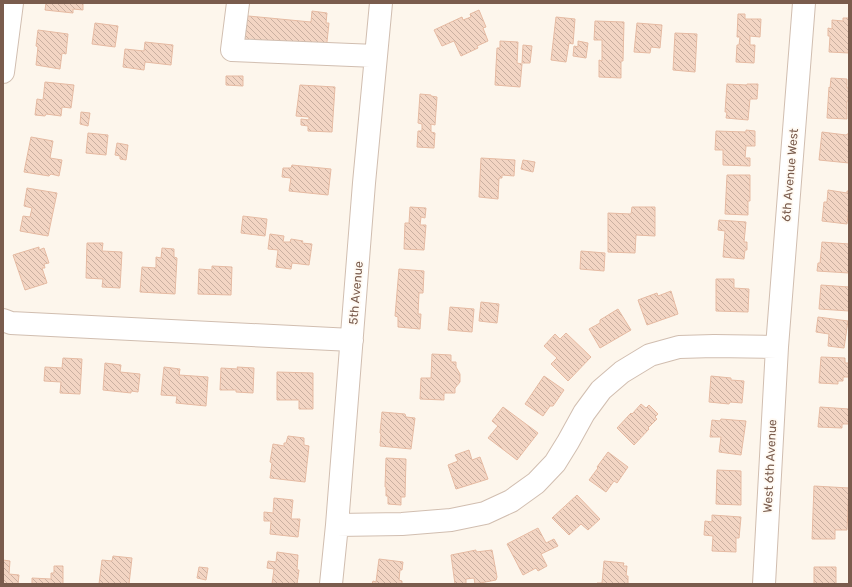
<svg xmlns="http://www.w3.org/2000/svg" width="852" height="587" font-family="Rubik,sans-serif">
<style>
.building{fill:url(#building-back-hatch);stroke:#e6bba3}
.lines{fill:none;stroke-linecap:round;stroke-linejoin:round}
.minor-casing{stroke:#d1beb0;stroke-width:24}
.minor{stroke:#fff;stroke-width:22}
.labels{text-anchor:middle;stroke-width:3.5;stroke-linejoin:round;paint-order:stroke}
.street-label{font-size:12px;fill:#7a5c4d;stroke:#fffaf3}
</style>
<defs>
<pattern id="building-back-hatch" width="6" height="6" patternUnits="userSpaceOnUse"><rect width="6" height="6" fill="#f3d5c3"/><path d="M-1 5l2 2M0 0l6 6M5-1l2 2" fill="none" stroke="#cab0a1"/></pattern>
</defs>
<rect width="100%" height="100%" fill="#fdf6ec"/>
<path class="building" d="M46 3H83V10L73 9V13L45 10Z
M479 10 486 27 483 28 488 41 477 46 478 48 461 56 454 41 442 46 434 30 462 17 463 20 471 17 470 14Z
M312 11 327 13 326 23H329L326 51 235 42 238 15 311 22Z
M738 14H745V19H761L760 37 750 36V45H755L754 63 736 62 737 45H739L740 37H737Z
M556 17 575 19 573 44 569 43 566 62 551 60Z
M843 18H849V53L829 52 830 36H828V28L832 29V20L843 21Z
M595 21 624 22 623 61H621V78L599 77V60L602 61V40H594Z
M95 23 118 26 115 47 92 44Z
M637 23 662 25 660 48 651 47 650 53 634 52Z
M38 30 68 34 66 54 62 53 60 69 36 65 38 47 36 46Z
M675 33 697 34 695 72 673 70Z
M500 41 518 42 517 63 522 64 520 87 495 85 497 48H500Z
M578 41 588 43 586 58 573 56 574 46 578 47Z
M145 42 173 45 171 65 145 62 144 70 123 67 125 49 144 51Z
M523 45 532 46 530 63H522Z
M226 76H243V86L226 85Z
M831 78 847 79V88H849V101H847V119L827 118 829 87 830 88Z
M45 82 74 85 71 108 62 107 61 116 46 114 45 116 35 115 37 99 43 100Z
M727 84 747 85V84H758L757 99H750L748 120 726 118 727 112H725Z
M300 85 335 87 332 132 308 131V126L301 125V119L309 120V117L296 116Z
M420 94 431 95V96L437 97 435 125 431 124V132L435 133 434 148 417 147 418 131H422V124L418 123Z
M81 112 90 113 88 126 80 124Z
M746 130 755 131V146H746L745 158H750V166L723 165V150H715L716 131 746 132Z
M822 132 846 135 849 133V163L819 160Z
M88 133 108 135 106 155 86 153Z
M31 137 53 141 50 158 62 160 59 176 51 174 49 176 24 172Z
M117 143 128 145 126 160 120 159V156L115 155Z
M481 158 515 160 514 176 502 175V178H499L498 199 479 197Z
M523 160 535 162 533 172 521 169Z
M292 165 331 169 328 195 289 191 291 178 282 177 283 168H291Z
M727 175H750V201H748V215L725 214Z
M27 188 57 193 48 236 20 231 23 216 30 217 32 208 24 206Z
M828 190 847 193V191H849V207L847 224 822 221 824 202H827Z
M410 207 426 208 425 218 421 217 420 225H426L424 250 404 249 405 223H409Z
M632 207H655V236L636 235 635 253 608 252V213L631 214Z
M243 216 267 219 265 236 241 233Z
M719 220 746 222 744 242H747V250H745L744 259 723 257 725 231 718 230Z
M270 234 284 236 283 242H290L291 239 303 241 302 243 312 244 309 265 292 263 291 269 276 267 278 250 268 249Z
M822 242 849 244V273L817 271 818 263H820Z
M87 243H103L102 251 122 252 120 288 102 287 103 279 86 278Z
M39 247V250L44 248 49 263 44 264 45 268H42L47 283 25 290 13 255Z
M162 248 174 249V257L177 258 175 294 140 292 142 267 156 268V257L161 258Z
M581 251 605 253 604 271 580 269Z
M212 266 232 267 231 295 198 294 199 269 212 270Z
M399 269 424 271 423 293H419L418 314H421L420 329 398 327V317L395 316Z
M716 279H734V288L749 289 748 312 716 311Z
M821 285 849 287V311L819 309Z
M671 291 678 314 647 325 638 300 657 293 658 296Z
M481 302 499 304 497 323 479 321Z
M450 307 474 309 472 332 448 330Z
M618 309 631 330 600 348 589 329 600 323V320Z
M818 317 848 321 844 348 828 346 829 334 816 332Z
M566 333 591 357 568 381 551 364 557 358 544 346 555 334 560 339Z
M432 354 451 355V362H456V367L460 374V382L455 388V393H444V400L420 399 421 378H431Z
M821 357 845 358V363H849V377H843V381H838V384L819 383Z
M63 358 82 359 80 394 60 393 61 382 44 381 45 367 62 368Z
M105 363 121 365 120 372 140 374 138 392 131 391V393L103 390Z
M164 367 180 369 179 375 208 377 206 406 176 403 177 396 161 395Z
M237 367 254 368 253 393 236 392V390H220L221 368 238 369Z
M277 372 313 373V409H299V400H277Z
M544 376 564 390 553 406H550L543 416 525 404Z
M711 376 731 378V380L744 381 742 403 730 402 729 404 709 402Z
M641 404 646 408 649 405 658 414 655 417 657 419 648 428 649 429 634 445 617 428 631 413 632 414Z
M503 407 538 433 517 460 488 438 498 426 492 421Z
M820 407 849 409V424H842V428L818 427Z
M382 412 405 414 406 417 415 418 411 449 380 446 381 434 380 433Z
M721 419 746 421 741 455 719 452 721 437H710L712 420 720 421Z
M288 436 304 438V445L309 446 305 482 270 478 272 463 270 462 273 444 284 446V443H286Z
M469 450 472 460 480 457 488 479 456 489 448 465 458 461 455 455Z
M608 452 628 467 617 483 614 481 606 492 589 480 598 468 597 467Z
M386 458 406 459 405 497H401V505L388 504V496H386V487H385Z
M717 470 741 471V505L716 504Z
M814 486 849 488 847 530H835V539H812Z
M577 495 600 519 588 530 581 524 569 535 552 518Z
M274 498 293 500 291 519H300L298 537 270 534 271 521H264V512L273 513Z
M712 515 741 517 739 538H736V552L712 551 713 536 704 535 705 521 712 522Z
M538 528 546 543 554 539 558 546 541 554 547 566 538 571 536 568 523 575 507 544Z
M476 550V552L492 550 497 577 496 580 475 584 474 578 466 579V584H455L451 555Z
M277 552 298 555 297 570H299L297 584H272L274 569 267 568 268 561 276 562Z
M113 556 132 558 129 584H99L102 560 112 561Z
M379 559 403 562 402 570H400L399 580 402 581V584H372L373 581 376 582Z
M3 560 10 561 9 574 19 575 18 584H3Z
M604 561 624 563 623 566H627L626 576H628V584H597V583H602Z
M54 566H63V584H32V578L51 579V573H54Z
M199 567 208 568 206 580 197 578Z
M814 567H836V584H814Z"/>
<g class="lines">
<g class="minor-casing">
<path id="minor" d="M238 3 232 50 376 56
M3 72 12 3
M3 320 11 323 352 340
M337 525 402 524 451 520 485 513 511 501 536 483 555 463 568 442 584 413 601 390 622 372 650 355 679 347 714 346 777 347
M331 584 337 525 364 183 381 3
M764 584 777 347 804 3"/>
</g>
<use href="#minor" class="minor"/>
</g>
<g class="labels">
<g class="street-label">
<text transform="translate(790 175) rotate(-85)" y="4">6th Avenue West</text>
<text transform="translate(356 293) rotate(-85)" y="4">5th Avenue</text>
<text transform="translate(770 466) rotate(-87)" y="4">West 6th Avenue</text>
</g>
</g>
<rect width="852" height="587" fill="none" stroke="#7a5c4d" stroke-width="8"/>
</svg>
